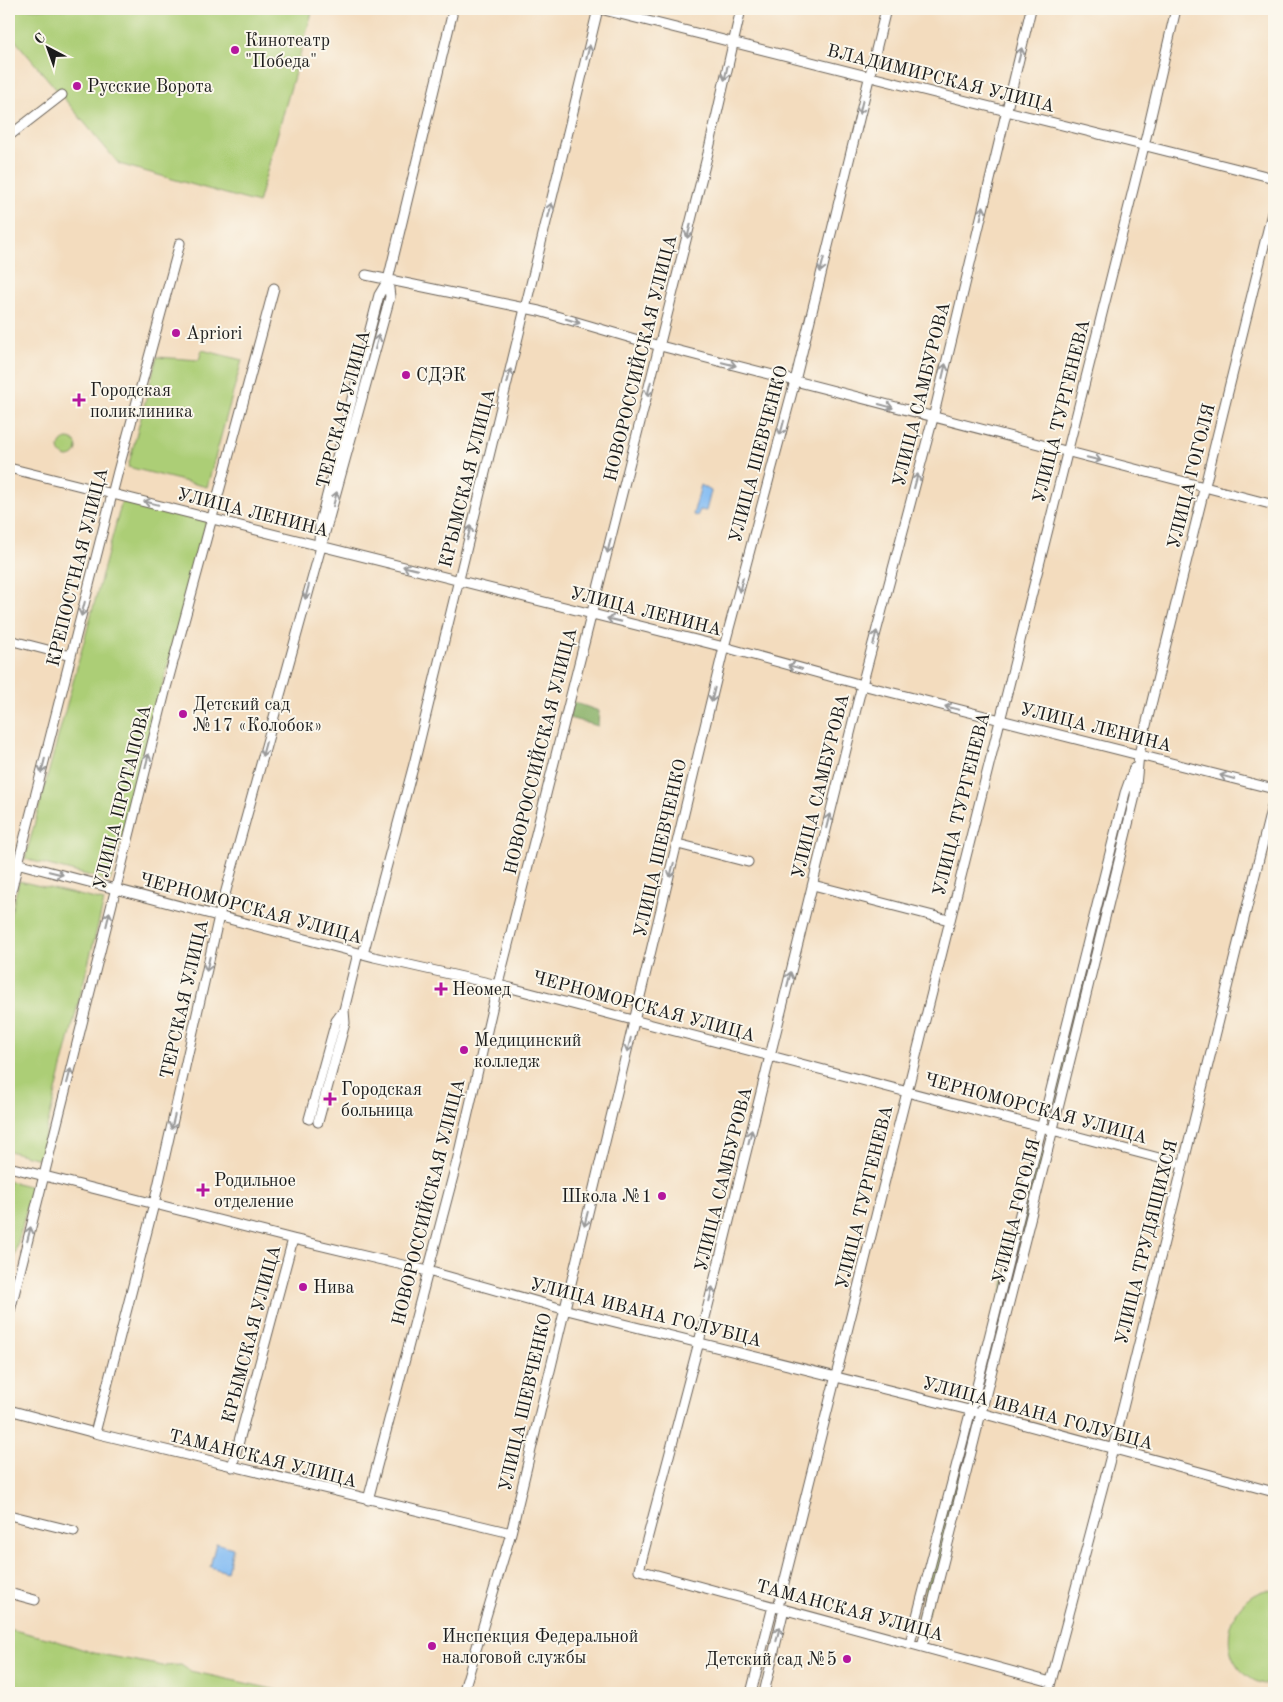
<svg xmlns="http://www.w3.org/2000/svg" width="1283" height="1702" font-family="'Old Standard TT',serif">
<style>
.green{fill:#acce76;stroke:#647549}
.forest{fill:#89b167;stroke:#526642}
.water{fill:#82bbf3;stroke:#4f6c88}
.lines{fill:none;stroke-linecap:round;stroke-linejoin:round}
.minor-casing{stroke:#675f55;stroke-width:11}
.minor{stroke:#fff;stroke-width:9}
.oneway{stroke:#999}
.poi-dot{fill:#b5179e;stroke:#fbf7ec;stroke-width:2}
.labels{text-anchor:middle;stroke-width:4;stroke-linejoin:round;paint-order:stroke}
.poi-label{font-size:18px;fill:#1c1c1c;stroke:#fbf7ec;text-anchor:start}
.street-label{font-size:18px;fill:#1c1c1c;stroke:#fbf7ec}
</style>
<rect width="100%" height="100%" fill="#fbf7ec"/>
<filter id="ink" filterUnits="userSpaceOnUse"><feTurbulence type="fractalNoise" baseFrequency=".02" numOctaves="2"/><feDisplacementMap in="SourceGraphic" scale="10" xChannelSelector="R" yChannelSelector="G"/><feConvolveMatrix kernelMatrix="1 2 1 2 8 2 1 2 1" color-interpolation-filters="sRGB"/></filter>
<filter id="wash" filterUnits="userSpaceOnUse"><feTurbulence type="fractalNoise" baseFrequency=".0096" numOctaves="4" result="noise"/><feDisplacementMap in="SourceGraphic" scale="20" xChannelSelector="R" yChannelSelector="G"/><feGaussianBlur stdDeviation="1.12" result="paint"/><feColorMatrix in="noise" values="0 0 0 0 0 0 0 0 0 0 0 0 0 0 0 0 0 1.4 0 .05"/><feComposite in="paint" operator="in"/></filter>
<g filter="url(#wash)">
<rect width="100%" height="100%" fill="#f3dcbe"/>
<path class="green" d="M9 9H313L258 203 119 164 9 33Z
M202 350 242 360 207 487 128 467 157 357 199 360Z
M59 448a9 9 0 1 1 18 0a9 9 0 1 1-18 0Z
M122 501 207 521 110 881 25 859Z
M1127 792 1133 793 1057 1102 1050 1101Z
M19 881 104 901 39 1159 9 1151V921Z
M1037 1149 1045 1151 983 1400 976 1399Z
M9 1181 32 1187 9 1278Z
M968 1427 976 1428 923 1631 915 1629Z
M1274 1589V1687C1266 1684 1256 1683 1249 1677 1212 1652 1231 1591 1274 1589Z
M9 1629 51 1639 94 1653 163 1666 181 1665 190 1671 291 1693H9Z"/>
<path class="forest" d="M573 702 599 711 598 726 569 718Z"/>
<path class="water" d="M701 485 711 491 706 511 700 510 697 516 693 515Z
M216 1543 233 1548 227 1572 210 1567Z"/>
</g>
<g filter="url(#ink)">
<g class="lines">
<g class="minor-casing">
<path id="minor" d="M600 9 1274 178
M1031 9 933 418 862 685 699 1342 639 1570 1051 1682
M9 136 62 95
M366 275 539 311 645 342 1274 505
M9 468 724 647 862 685 1274 789
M319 542 320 522 379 295 388 280 452 15
M9 640 71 656
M678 844 748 862
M9 861 374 957 511 988 1182 1164
M813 885 949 920
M9 899 118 471 180 243
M363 954 414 764 598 9
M309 1119 336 1021 344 1010 358 953
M318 1122 345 1023 344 1010
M9 1167 293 1239 428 1271 563 1309 981 1413 1274 1492
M9 1315 166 688 274 288
M9 1410 95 1433 511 1533
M95 1433 154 1204 219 916 390 297 388 280
M232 1467 293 1239
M368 1500 457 1161 495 996 708 153 741 9
M9 1515 74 1531
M9 1593 35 1600
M778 1607 1144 146 1176 9
M910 1643 973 1402 1125 793 1134 768
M922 1646 1053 1129 1135 796 1139 754 1274 205
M463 1693 511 1533 724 647 795 381 886 9
M751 1693 773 1606
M764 1693 784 1609
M1048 1693 1113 1448 1274 798"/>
</g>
<use href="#minor" class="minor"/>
</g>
<defs><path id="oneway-shaft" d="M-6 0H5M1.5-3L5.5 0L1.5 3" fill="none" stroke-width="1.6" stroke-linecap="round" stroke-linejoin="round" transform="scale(1.25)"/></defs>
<g class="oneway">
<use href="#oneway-shaft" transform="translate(588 52) rotate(-76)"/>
<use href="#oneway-shaft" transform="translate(1020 55) rotate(-76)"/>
<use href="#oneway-shaft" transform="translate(726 73) rotate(102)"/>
<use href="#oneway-shaft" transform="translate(861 107) rotate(104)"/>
<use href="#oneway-shaft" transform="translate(550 210) rotate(-76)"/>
<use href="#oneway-shaft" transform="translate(982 213) rotate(-77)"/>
<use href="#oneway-shaft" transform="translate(689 231) rotate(104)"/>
<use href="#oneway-shaft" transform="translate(822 265) rotate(104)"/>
<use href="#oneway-shaft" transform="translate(573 321) rotate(17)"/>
<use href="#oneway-shaft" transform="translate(377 342) rotate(-75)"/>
<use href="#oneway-shaft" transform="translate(729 364) rotate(14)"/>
<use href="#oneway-shaft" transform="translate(944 371) rotate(-77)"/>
<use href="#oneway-shaft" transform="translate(509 376) rotate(-76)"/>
<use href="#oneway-shaft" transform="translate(649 389) rotate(104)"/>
<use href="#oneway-shaft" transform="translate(886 406) rotate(15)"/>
<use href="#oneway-shaft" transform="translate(782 428) rotate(105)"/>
<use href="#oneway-shaft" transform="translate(1094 459) rotate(14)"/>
<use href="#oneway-shaft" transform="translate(916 481) rotate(-75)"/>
<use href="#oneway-shaft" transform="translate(335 499) rotate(-75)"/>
<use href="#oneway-shaft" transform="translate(151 503) rotate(-167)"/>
<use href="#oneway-shaft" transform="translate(469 533) rotate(-76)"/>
<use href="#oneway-shaft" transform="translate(609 546) rotate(104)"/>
<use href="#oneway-shaft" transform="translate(410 568) rotate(-166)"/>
<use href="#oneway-shaft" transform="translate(741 585) rotate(105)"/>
<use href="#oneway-shaft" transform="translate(307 592) rotate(105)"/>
<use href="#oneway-shaft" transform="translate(83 609) rotate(104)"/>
<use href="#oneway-shaft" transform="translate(614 620) rotate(-166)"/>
<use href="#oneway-shaft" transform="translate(875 638) rotate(-75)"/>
<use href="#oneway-shaft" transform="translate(795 667) rotate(-165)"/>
<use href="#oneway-shaft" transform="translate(713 695) rotate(103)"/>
<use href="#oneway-shaft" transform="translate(952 708) rotate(-166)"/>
<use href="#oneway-shaft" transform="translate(264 749) rotate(105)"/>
<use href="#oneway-shaft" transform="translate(147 761) rotate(-76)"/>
<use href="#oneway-shaft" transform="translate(43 766) rotate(104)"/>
<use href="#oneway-shaft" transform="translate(1227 777) rotate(-165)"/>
<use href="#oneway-shaft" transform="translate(828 821) rotate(-76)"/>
<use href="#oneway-shaft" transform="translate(672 870) rotate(104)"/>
<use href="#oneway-shaft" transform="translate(56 873) rotate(14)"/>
<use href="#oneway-shaft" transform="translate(108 919) rotate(-77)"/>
<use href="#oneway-shaft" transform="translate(208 964) rotate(103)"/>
<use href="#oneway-shaft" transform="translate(789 979) rotate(-76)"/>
<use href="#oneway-shaft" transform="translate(629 1045) rotate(104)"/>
<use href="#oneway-shaft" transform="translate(69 1076) rotate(-75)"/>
<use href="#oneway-shaft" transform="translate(173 1122) rotate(103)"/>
<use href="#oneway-shaft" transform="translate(750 1137) rotate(-76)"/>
<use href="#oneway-shaft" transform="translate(586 1219) rotate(104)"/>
<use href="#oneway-shaft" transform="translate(29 1234) rotate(-76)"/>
<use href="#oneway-shaft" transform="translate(711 1294) rotate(-76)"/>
<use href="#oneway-shaft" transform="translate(778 1634) rotate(-77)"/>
</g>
</g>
<g class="poi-dot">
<circle cx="235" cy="50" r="5"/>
<circle cx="77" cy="86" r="5"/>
<circle cx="176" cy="333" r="5"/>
<circle cx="406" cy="375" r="5"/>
<path d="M76.5 392.5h5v5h5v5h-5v5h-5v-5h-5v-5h5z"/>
<circle cx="183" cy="714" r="5"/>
<path d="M438.5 981.5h5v5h5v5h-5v5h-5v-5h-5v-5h5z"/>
<circle cx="464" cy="1050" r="5"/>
<path d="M327.5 1091.5h5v5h5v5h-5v5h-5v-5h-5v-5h5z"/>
<path d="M200.5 1182.5h5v5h5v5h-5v5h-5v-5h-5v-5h5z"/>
<circle cx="662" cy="1196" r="5"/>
<circle cx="303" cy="1287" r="5"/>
<circle cx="432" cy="1646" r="5"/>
<circle cx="847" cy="1659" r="5"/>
</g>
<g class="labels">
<g class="poi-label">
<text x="245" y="46">Кинотеатр<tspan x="245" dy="21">"Победа"</tspan></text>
<text x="87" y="92">Русские Ворота</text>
<text x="186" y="339">Apriori</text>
<text x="416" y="381">СДЭК</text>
<text x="90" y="396">Городская<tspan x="90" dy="21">поликлиника</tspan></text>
<text x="193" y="710">Детский сад<tspan x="193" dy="21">№17 «Колобок»</tspan></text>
<text x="452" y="995">Неомед</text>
<text x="474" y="1046">Медицинский<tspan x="474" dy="21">колледж</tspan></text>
<text x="341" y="1095">Городская<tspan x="341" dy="21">больница</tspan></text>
<text x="214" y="1186">Родильное<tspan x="214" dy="21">отделение</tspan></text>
<text x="652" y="1202" text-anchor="end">Школа №1</text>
<text x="313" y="1293">Нива</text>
<text x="442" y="1642">Инспекция Федеральной<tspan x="442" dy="21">налоговой службы</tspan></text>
<text x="837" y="1665" text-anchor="end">Детский сад №5</text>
</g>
<g class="street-label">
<text transform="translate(941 78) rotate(14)" y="6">ВЛАДИМИРСКАЯ УЛИЦА</text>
<text transform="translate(640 358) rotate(-76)" y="6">НОВОРОССИЙСКАЯ УЛИЦА</text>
<text transform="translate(921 394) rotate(-76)" y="6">УЛИЦА САМБУРОВА</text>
<text transform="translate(343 409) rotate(-75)" y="6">ТЕРСКАЯ УЛИЦА</text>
<text transform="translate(1061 411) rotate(-76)" y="6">УЛИЦА ТУРГЕНЕВА</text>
<text transform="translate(758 454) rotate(-75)" y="6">УЛИЦА ШЕВЧЕНКО</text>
<text transform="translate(1191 476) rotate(-76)" y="6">УЛИЦА ГОГОЛЯ</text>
<text transform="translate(467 478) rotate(-76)" y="6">КРЫМСКАЯ УЛИЦА</text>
<text transform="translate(253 512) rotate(14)" y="6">УЛИЦА ЛЕНИНА</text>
<text transform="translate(77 567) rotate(-76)" y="6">КРЕПОСТНАЯ УЛИЦА</text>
<text transform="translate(646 611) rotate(14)" y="6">УЛИЦА ЛЕНИНА</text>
<text transform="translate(1096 727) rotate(14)" y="6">УЛИЦА ЛЕНИНА</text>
<text transform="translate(540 751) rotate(-76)" y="6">НОВОРОССИЙСКАЯ УЛИЦА</text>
<text transform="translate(820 786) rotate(-76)" y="6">УЛИЦА САМБУРОВА</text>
<text transform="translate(122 797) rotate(-76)" y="6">УЛИЦА ПРОТАПОВА</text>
<text transform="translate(961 804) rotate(-76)" y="6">УЛИЦА ТУРГЕНЕВА</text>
<text transform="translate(660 848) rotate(-77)" y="6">УЛИЦА ШЕВЧЕНКО</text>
<text transform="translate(251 908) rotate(15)" y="6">ЧЕРНОМОРСКАЯ УЛИЦА</text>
<text transform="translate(184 999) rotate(-77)" y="6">ТЕРСКАЯ УЛИЦА</text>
<text transform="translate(644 1006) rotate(15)" y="6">ЧЕРНОМОРСКАЯ УЛИЦА</text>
<text transform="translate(1036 1108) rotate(15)" y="6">ЧЕРНОМОРСКАЯ УЛИЦА</text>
<text transform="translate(723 1179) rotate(-76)" y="6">УЛИЦА САМБУРОВА</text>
<text transform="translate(864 1197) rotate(-76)" y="6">УЛИЦА ТУРГЕНЕВА</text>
<text transform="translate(428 1202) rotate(-76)" y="6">НОВОРОССИЙСКАЯ УЛИЦА</text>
<text transform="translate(1016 1211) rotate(-76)" y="6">УЛИЦА ГОГОЛЯ</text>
<text transform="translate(1146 1242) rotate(-76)" y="6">УЛИЦА ТРУДЯЩИХСЯ</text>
<text transform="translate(646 1312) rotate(14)" y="6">УЛИЦА ИВАНА ГОЛУБЦА</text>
<text transform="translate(251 1334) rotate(-75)" y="6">КРЫМСКАЯ УЛИЦА</text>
<text transform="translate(525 1402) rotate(-77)" y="6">УЛИЦА ШЕВЧЕНКО</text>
<text transform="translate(1038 1413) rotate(15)" y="6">УЛИЦА ИВАНА ГОЛУБЦА</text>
<text transform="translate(263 1458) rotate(14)" y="6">ТАМАНСКАЯ УЛИЦА</text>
<text transform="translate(850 1610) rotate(15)" y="6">ТАМАНСКАЯ УЛИЦА</text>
</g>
</g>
<rect width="1283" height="1702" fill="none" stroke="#fbf7ec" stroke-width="30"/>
<g transform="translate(48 48) rotate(319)" stroke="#fbf7ec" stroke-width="4" paint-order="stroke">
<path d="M0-4L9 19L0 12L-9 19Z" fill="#1c1c1c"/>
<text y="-8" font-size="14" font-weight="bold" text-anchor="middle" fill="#1c1c1c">С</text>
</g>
</svg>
